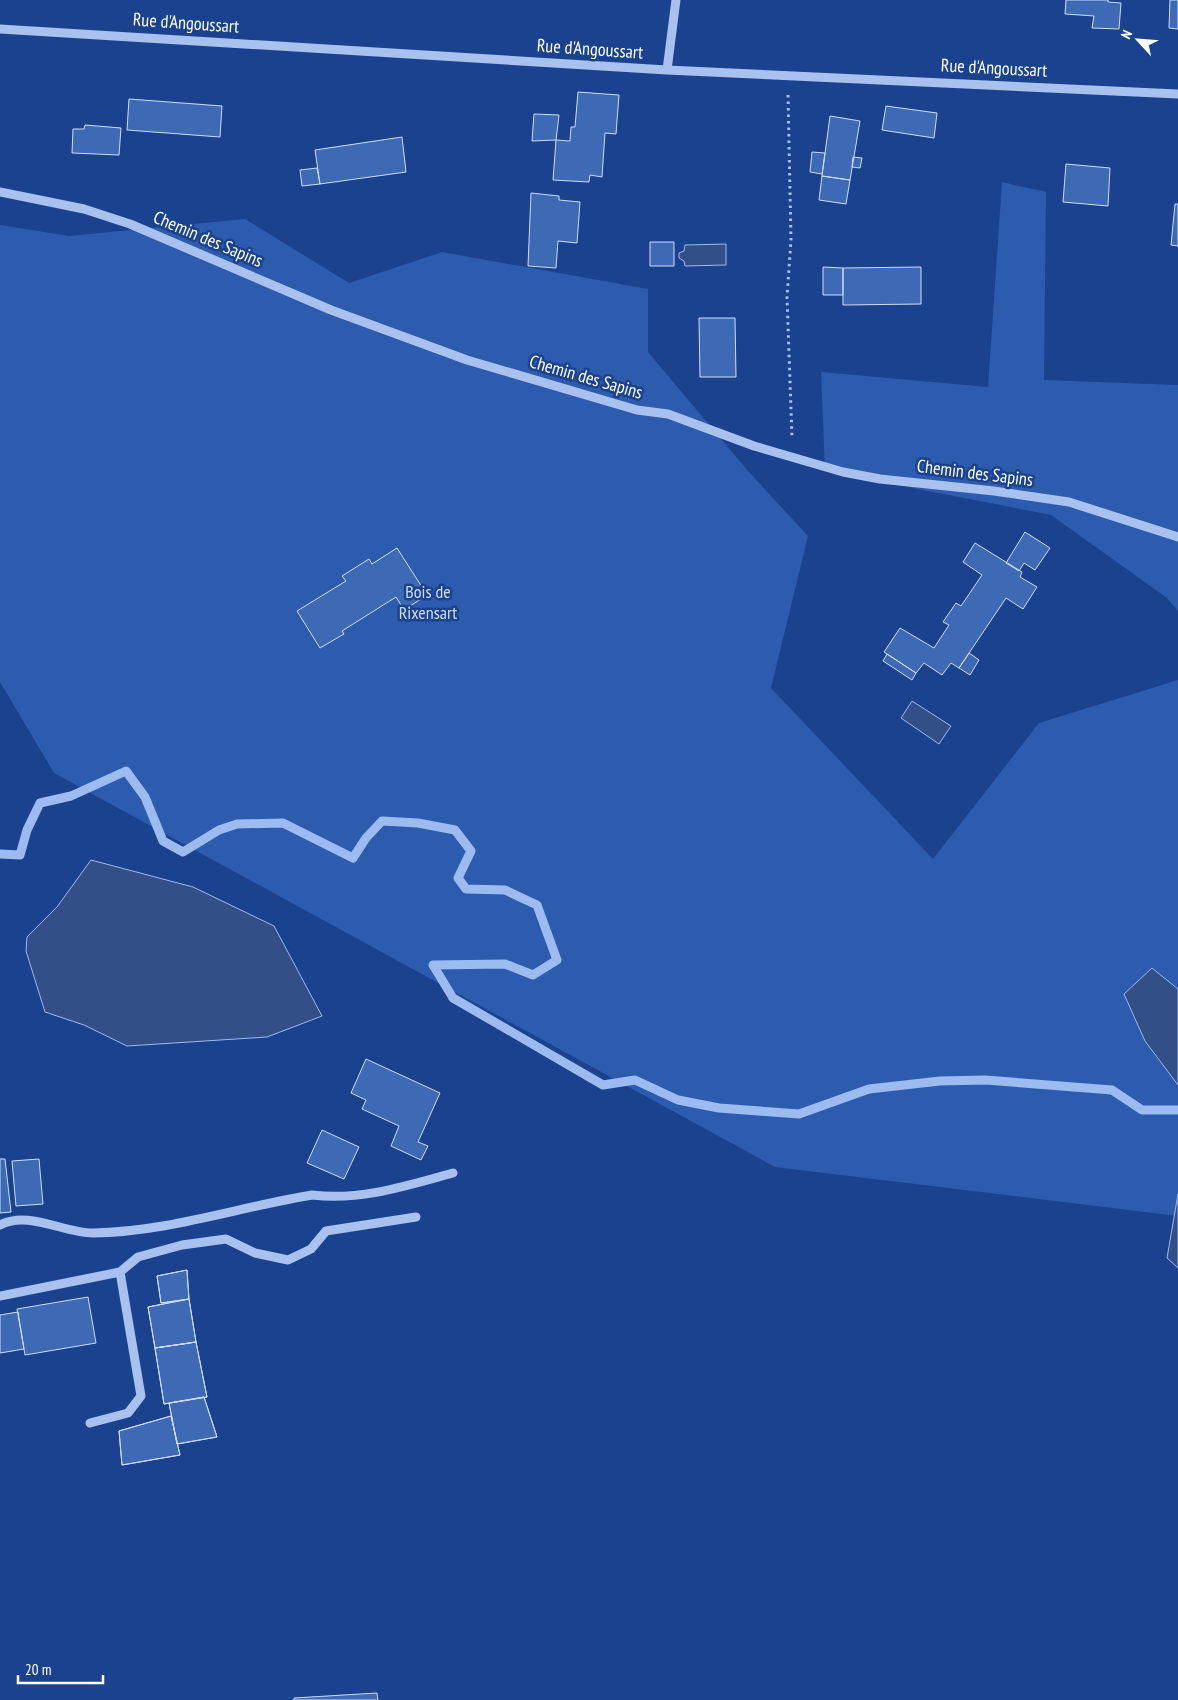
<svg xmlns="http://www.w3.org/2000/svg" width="1178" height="1700" font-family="'PT Sans Narrow',sans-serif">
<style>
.green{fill:#2d5bad}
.water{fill:#324f88;stroke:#9bbbf1}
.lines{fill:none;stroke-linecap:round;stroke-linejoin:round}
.stream{stroke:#9bbbf1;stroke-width:9}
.building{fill:#3e69b5;stroke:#cedefa}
.path{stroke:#a8c1ee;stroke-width:3;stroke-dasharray:2.5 4;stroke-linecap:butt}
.minor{stroke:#a8c1ee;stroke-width:9}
.labels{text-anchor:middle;stroke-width:5;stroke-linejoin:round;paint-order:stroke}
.street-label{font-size:18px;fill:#fff;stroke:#1a428f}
.park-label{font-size:18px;fill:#cedefa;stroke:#1a428f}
</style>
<rect width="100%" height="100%" fill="#1a428f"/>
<path class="green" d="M1002 182 1046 192 1044 380 1178 385V611L1167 598 1051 515 825 471 821 372 988 387Z
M245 219 349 283 442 252 648 289V352L748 471 808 536 771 688 933 859 1039 723 1178 680V1216L775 1167 54 773 0 682V225L69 236Z"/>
<path class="water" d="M726 244V265L685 266 684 261 679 258V253L684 251 685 245Z
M912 701 951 726 939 744 901 718Z
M91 860 193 887 274 926 322 1016 267 1037 127 1046 84 1025 45 1012 26 951 27 937 57 907Z
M1152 968 1178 989V1085L1145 1041 1124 994Z
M1178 1194V1268L1167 1258Z"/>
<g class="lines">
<path class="stream" d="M0 854 20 855 27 830 40 803 71 796 126 771 145 797 163 841 183 852 219 830 237 824 283 823 353 858 366 838 382 821 418 823 455 830 471 851 458 878 466 889 505 890 537 905 557 960 533 975 505 964 433 965 453 998 603 1085 635 1080 678 1100 719 1108 799 1114 869 1089 940 1081 985 1080 1112 1090 1142 1110H1178"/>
</g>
<path class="building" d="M1066 0H1108V2L1121 3 1119 29 1092 28 1094 16 1065 14Z
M1170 0H1178V29L1169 28Z
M578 92 619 95 616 134 605 133 602 177 590 175 589 182 553 180 556 140 570 141 571 127H575Z
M129 99 222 106 220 137 127 130Z
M886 106 937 113 934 138 882 130Z
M534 114 559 115 556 140 532 141Z
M830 116 860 121 850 180 822 176Z
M85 125 121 128 119 155 72 153 73 129H84Z
M402 137 406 172 320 184 315 150Z
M812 152 825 153 822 174 810 172Z
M853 157 862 158 860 168 852 167Z
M1066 164 1110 168 1108 206 1063 202Z
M317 168 320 184 302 186 300 170Z
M822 176 850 180 846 204 819 200Z
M531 193 559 196V200L580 202 577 243 558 241 556 268 528 266Z
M1175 204H1178V246L1171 245Z
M650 242H674V266H650Z
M823 267 843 268V295H823Z
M921 267V304L843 305V268Z
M699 318H735L736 377H700Z
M1025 532 1050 548 1035 570 1024 563 1019 571 1006 563Z
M975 543 1022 572 1020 577 1037 587 1023 609 1006 598 959 668 951 663 942 675 924 663 916 673 884 652 900 628 934 648 949 625 943 622 956 603 961 606 982 575 963 562Z
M397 548 427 595 404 610 396 597 342 631 344 634 320 648 297 611 346 581 342 576 369 559 372 564Z
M969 653 979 660 970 675 959 668Z
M887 654 916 673 912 680 883 661Z
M366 1059 440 1093 418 1142 428 1146 421 1160 391 1146 399 1126 362 1109 366 1100 351 1093Z
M322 1130 359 1147 344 1179 307 1163Z
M0 1159H5L11 1212 0 1213Z
M39 1159 43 1204 16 1206 12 1161Z
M187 1270 189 1299 161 1303 157 1276Z
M187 1270 189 1299 161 1303 157 1276Z
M88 1297 96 1343 25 1355 17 1309Z
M189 1299 196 1342 155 1348 148 1307Z
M189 1299 196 1342 155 1348 148 1307Z
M18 1312 24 1349 0 1353V1315Z
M196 1342 207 1397 164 1404 155 1348Z
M196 1342 207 1397 164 1404 155 1348Z
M204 1397 217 1437 177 1444 169 1403Z
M204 1397 217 1437 177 1444 169 1403Z
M171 1416 180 1455 122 1465 119 1431Z
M171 1416 180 1455 122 1465 119 1431Z
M377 1693 378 1700H294V1698Z"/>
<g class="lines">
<path class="path" d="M788 95 791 240 787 297 792 438"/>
<path class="minor" d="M0 29 667 70 1178 94
M667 70 676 0
M0 192 84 209 130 224 331 310 467 360 637 410 668 414 754 446 843 472 880 479 994 491 1069 502 1178 537
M0 1225C28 1210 63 1233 93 1233 167 1232 239 1207 312 1195 360 1201 406 1186 453 1173
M0 1296 120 1272 138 1257 182 1245 226 1239 255 1253 288 1260 311 1249 326 1231 416 1217
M90 1423 128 1413 141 1396 120 1272"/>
</g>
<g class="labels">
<g class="street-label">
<text transform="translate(186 23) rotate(4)" y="6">Rue d'Angoussart</text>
<text transform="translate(590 49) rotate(4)" y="6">Rue d'Angoussart</text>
<text transform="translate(994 68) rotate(3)" y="6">Rue d'Angoussart</text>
<text transform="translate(208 239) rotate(23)" y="6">Chemin des Sapins</text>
<text transform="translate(586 377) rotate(16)" y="6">Chemin des Sapins</text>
<text transform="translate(975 473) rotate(7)" y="6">Chemin des Sapins</text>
</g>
<g class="park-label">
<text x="428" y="598">Bois de<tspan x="428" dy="21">Rixensart</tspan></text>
</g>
</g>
<g transform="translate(1138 40) rotate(296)" stroke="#1a428f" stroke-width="4" paint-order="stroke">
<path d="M0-4L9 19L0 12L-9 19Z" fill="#ffffff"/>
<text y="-8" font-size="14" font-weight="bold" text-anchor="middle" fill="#ffffff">N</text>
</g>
<path d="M18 1675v8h85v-8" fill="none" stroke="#ffffff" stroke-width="2.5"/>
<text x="25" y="1675" font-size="15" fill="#ffffff" stroke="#1a428f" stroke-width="4" paint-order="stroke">20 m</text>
</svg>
